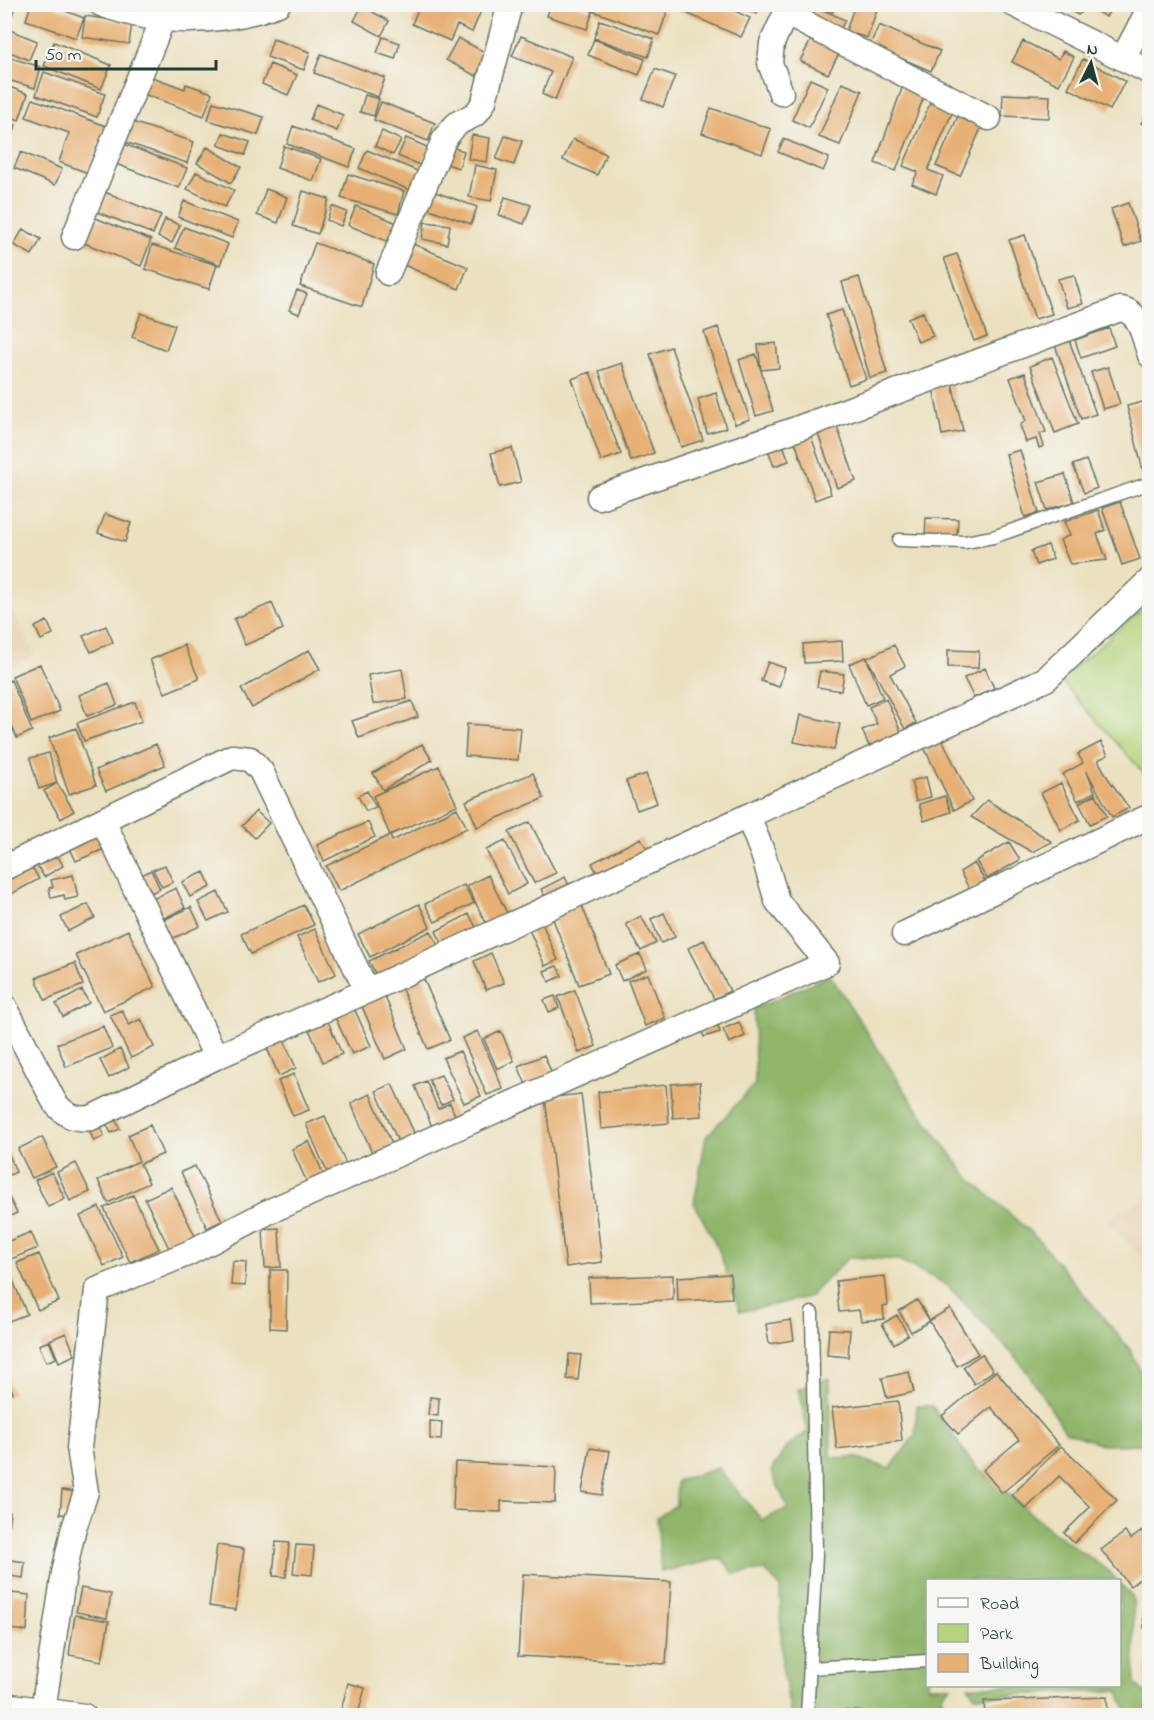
<svg xmlns="http://www.w3.org/2000/svg" width="1154" height="1720" font-family="'Indie Flower',sans-serif">
<style>
.built{fill:#e8d5b7}
.green{fill:#b5d47b;stroke:#6a8858;stroke-width:1.5}
.forest{fill:#90b66b;stroke:#587a50;stroke-width:1.5}
.building{fill:#e7b175}
.lines{fill:none;stroke-linecap:round;stroke-linejoin:round}
.service-casing{stroke:#667665;stroke-width:15}
.minor-casing{stroke:#667665;stroke-width:27}
.service{stroke:#fff;stroke-width:12}
.minor{stroke:#fff;stroke-width:24}
</style>
<rect width="100%" height="100%" fill="#f6f6f2"/>
<filter id="ink" filterUnits="userSpaceOnUse"><feTurbulence type="fractalNoise" baseFrequency=".0167" numOctaves="2"/><feDisplacementMap in="SourceGraphic" scale="12" xChannelSelector="R" yChannelSelector="G"/><feConvolveMatrix kernelMatrix="1 2 1 2 8 2 1 2 1" color-interpolation-filters="sRGB"/></filter>
<filter id="wash" filterUnits="userSpaceOnUse"><feTurbulence type="fractalNoise" baseFrequency=".008" numOctaves="4" result="noise"/><feDisplacementMap in="SourceGraphic" scale="24" xChannelSelector="R" yChannelSelector="G"/><feGaussianBlur stdDeviation="1.35" result="paint"/><feColorMatrix in="noise" values="0 0 0 0 0 0 0 0 0 0 0 0 0 0 0 0 0 1.4 0 .05"/><feComposite in="paint" operator="in"/></filter>
<g filter="url(#wash)">
<rect width="100%" height="100%" fill="#ebe1c0"/>
<path class="built" d="M5 594 35 655 5 670H4Z
M1149 1195V1264L1105 1220Z"/>
<path class="green" d="M1149 603V779L1060 680Z"/>
<path class="forest" d="M830 975 911 1100 968 1177 1037 1238 1132 1352 1149 1391V1444L1104 1445 1066 1432 1021 1363 947 1285 899 1260 849 1257 809 1297 740 1312 718 1248 694 1203 706 1137 755 1084 754 1009Z
M830 1378 831 1458 855 1457 890 1469 915 1435 917 1406H932L974 1465 1049 1529 1106 1569 1117 1580H928V1686H951L941 1695 946 1715H910L906 1706 791 1715 782 1666 780 1587 765 1570 734 1574 722 1558 661 1572 657 1518 676 1505 677 1481 718 1468 762 1520 788 1508 771 1471 785 1449 808 1431 798 1389Z
M1120 1583 1133 1598 1135 1683 1149 1697V1715H1129L1118 1691 975 1696 968 1686H1120Z"/>
<g id="blocks">
<path class="building" d="M4 4H16L12 15 4 12Z
M31 4H47L84 18 76 38 26 20Z
M420 4H484L472 32 457 25 450 41 412 24Z
M551 4H573L593 11 587 29 547 16Z
M596 4H647L667 12 659 35 593 11Z
M682 4H720L750 18 741 37 679 10Z
M734 4H761L757 14Z
M797 4H836L833 12 816 5 812 15 796 8Z
M855 4H879L867 38 846 31Z
M1060 4H1114L1106 17 1089 7 1078 15Z
M362 6 389 21 381 36 354 21Z
M817 7 845 20 840 30 812 17Z
M85 16 132 23 129 44 82 37Z
M600 20 654 39 648 57 594 38Z
M879 25 940 51 931 71 870 45Z
M5 28 37 41 29 60 5 50Z
M521 36 572 57 555 100 542 94 551 72 512 56Z
M813 36 841 50 828 74 800 61Z
M383 37 400 43 395 59 377 53Z
M458 38 488 54 476 76 446 60Z
M273 39 310 52 304 70 267 57Z
M594 39 645 59 639 75 588 55Z
M1023 41 1059 59 1063 51 1074 57 1059 85 1012 62Z
M54 42 111 65 101 89 44 66Z
M321 54 385 78 378 97 314 73Z
M4 56 41 67 35 88 4 79Z
M1083 59 1125 81 1110 110 1068 88Z
M270 64 297 75 288 95 262 84Z
M655 69 675 76 663 107 643 99Z
M44 72 105 94 97 117 36 95Z
M144 74 185 89 186 84 212 93 204 116 138 92Z
M810 79 828 87 809 128 792 120Z
M905 80 927 88 896 171 875 163Z
M842 83 862 91 840 145 819 137Z
M7 86 28 94 19 120 4 114V94Z
M934 94 956 103 928 170 943 176 936 194 912 184 918 172 903 166Z
M1003 94 1050 96 1049 118 1002 116Z
M365 95 379 99 374 116 360 112Z
M33 99 106 126 88 173 59 162 69 133 26 117Z
M213 102 264 117 258 135 208 120Z
M381 102 435 123 428 141 374 120Z
M316 104 343 115 337 131 310 120Z
M962 107 986 117 960 176 936 166Z
M711 108 771 129 762 154 702 133Z
M1150 109V129L1141 123Z
M4 121 16 125 5 156H4Z
M129 121 194 142 187 163 122 141Z
M293 126 356 149 349 167 287 144Z
M382 131 401 140 393 155 375 146Z
M223 133 250 142 245 155 218 145Z
M472 135 490 138 487 162 468 159Z
M505 136 522 141 514 165 496 159Z
M406 138 429 148 422 166 398 156Z
M573 139 606 154 597 175 563 160Z
M784 139 829 158 823 171 778 152Z
M116 141 187 168 179 188 108 161Z
M446 145 464 151 459 168 441 162Z
M284 146 321 159 313 181 277 168Z
M207 147 241 167 231 183 197 163Z
M367 150 422 173 414 192 359 168Z
M21 152 62 169 55 185 14 168Z
M475 165 497 170 491 201 469 197Z
M196 172 234 190 225 207 187 189Z
M348 174 404 191 398 214 341 198Z
M95 188 161 215 153 234 87 208Z
M266 189 287 197 278 223 257 215Z
M427 189 477 207 471 224 421 206Z
M303 191 329 199 318 234 293 226Z
M505 197 531 205 524 224 499 215Z
M184 201 238 222 232 238 178 217Z
M1128 203 1141 241 1124 247 1111 209Z
M332 206 347 212 341 226 327 220Z
M356 206 397 223 389 242 348 225Z
M88 215 151 240 141 266 77 240Z
M165 219 180 225 172 243 158 237Z
M425 222 450 225 447 244 422 239Z
M184 227 228 244 220 265 175 248Z
M23 229 41 239 32 255 14 245Z
M1025 235 1052 314 1035 319 1009 240Z
M315 243 374 264 362 307 300 286Z
M413 244 468 267 459 289 404 265Z
M152 245 217 265 209 289 145 269Z
M957 254 987 336 974 341 944 258Z
M1074 275 1083 304 1067 308 1058 279Z
M859 277 887 373 870 378 842 282Z
M1150 288V309H1149L1144 290Z
M297 290 307 294 299 314 289 310Z
M842 310 866 379 849 385 826 315Z
M923 312 933 336 918 342 908 318Z
M141 313 175 325 166 350 132 337Z
M718 327 750 419 735 424 704 332Z
M1109 328 1115 346 1081 358 1075 340Z
M1069 340 1096 414 1081 419 1055 345Z
M776 343 779 368 761 370 758 345Z
M671 347 703 440 681 447 650 354Z
M756 354 773 411 756 416 739 360Z
M1052 357 1078 424 1055 433 1030 366Z
M622 363 654 453 631 461 599 371Z
M1108 367 1120 404 1103 409 1091 372Z
M590 372 621 454 601 461 572 379Z
M1025 373 1046 432 1040 434 1044 446 1039 448 1036 439 1026 442 1020 425 1026 421 1010 378Z
M952 383 963 431 942 435 933 387Z
M716 393 726 428 707 433 698 399Z
M1150 400V474L1144 475 1127 406Z
M835 421 856 481 837 488 816 428Z
M809 430 831 494 815 500 793 436Z
M782 442 789 461 774 466 767 447Z
M512 448 521 482 500 487 491 453Z
M1020 450 1039 513 1025 517 1006 454Z
M1086 460 1097 488 1084 493 1073 465Z
M1065 474 1074 502 1047 510 1038 482Z
M1120 502 1140 559 1122 565 1102 508Z
M1098 510 1105 530 1097 534 1107 560 1070 564 1060 540 1070 535 1064 522Z
M105 514 131 523 125 542 98 533Z
M926 518 958 519 957 536 925 535Z
M1048 545 1053 559 1036 565 1031 551Z
M272 603 283 629 245 645 234 619Z
M47 621 53 634 41 640 35 627Z
M106 626 113 642 91 652 83 636Z
M842 641 843 661 804 663 803 644Z
M184 645 199 679 165 693 150 660Z
M894 645 905 666 890 674 916 723 905 729 867 658Z
M309 650 320 669 252 708 241 689Z
M948 650 979 651 978 668 948 667Z
M866 657 883 698 866 705 849 664Z
M768 662 785 668 779 687 761 681Z
M40 664 60 711 31 723 12 676Z
M985 668 994 688 974 698 964 678Z
M402 669 407 699 373 704 368 675Z
M820 671 844 674 841 691 817 687Z
M11 680 32 731 17 738 4 708V683Z
M109 683 117 705 87 716 79 695Z
M886 699 901 732 869 746 862 730 877 724 869 707Z
M412 701 418 717 359 738 352 721Z
M135 702 142 721 84 741 77 723Z
M800 715 840 724 834 750 794 742Z
M467 724 521 728 518 760 465 756Z
M76 728 96 785 69 794 49 738Z
M941 737 972 801 954 810 923 745Z
M1101 742 1108 755 1098 760 1108 778 1129 808 1112 817 1086 770 1095 792 1078 801 1063 774 1083 763 1078 754Z
M156 744 165 765 106 791 96 770Z
M422 744 432 760 383 790 373 773Z
M49 753 57 783 74 811 61 819 44 791 57 783 39 789 30 758Z
M439 766 457 805 390 835 373 796Z
M533 773 544 798 477 827 466 801Z
M646 774 657 803 637 810 626 781Z
M926 777 931 797 916 801 911 781Z
M1061 783 1080 820 1061 830 1041 793Z
M367 791 376 807 366 811 358 796Z
M1096 794 1107 816 1090 824 1079 803Z
M945 796 951 812 924 821 919 804Z
M987 800 1052 842 1032 852 971 817Z
M457 808 467 828 339 891 326 866 390 835 392 841Z
M256 811 269 823 255 838 242 826Z
M368 822 375 837 324 861 317 845Z
M530 822 556 873 534 883 509 832Z
M95 831 104 849 76 861 68 844Z
M641 838 650 855 600 879 592 863Z
M505 841 527 884 508 894 486 850Z
M1009 842 1020 860 987 879 976 861Z
M54 849 63 866 44 877 34 860Z
M29 862 39 879 4 898V875Z
M974 863 985 881 970 890 960 872Z
M165 865 173 882 162 887 153 870Z
M151 870 160 889 142 897 134 879Z
M204 872 211 887 190 897 182 882Z
M73 875 78 897 65 900 64 895 51 898 49 888 53 887 51 880Z
M488 875 509 917 488 927 467 886Z
M565 877 573 894 550 906 541 889Z
M464 885 474 903 435 922 425 904Z
M176 888 185 908 156 922 146 902Z
M218 892 228 912 208 921 198 902Z
M581 903 609 974 579 985 551 914Z
M88 904 95 918 68 931 61 917Z
M419 904 430 927 370 957 358 934Z
M304 905 314 925 251 954 241 934Z
M191 907 200 926 163 943 155 924Z
M664 913 675 937 661 943 651 919Z
M469 914 478 931 444 947 436 931Z
M641 916 656 943 641 951 626 924Z
M541 921 558 960 545 966 528 927Z
M315 929 336 974 318 982 297 937Z
M128 930 155 987 103 1011 76 955Z
M431 931 442 954 381 984 369 961Z
M704 940 730 991 714 999 688 948Z
M491 953 504 983 486 990 474 961Z
M640 954 647 969 622 981 615 965Z
M75 963 83 985 45 1000 36 978Z
M557 966 562 976 549 982 544 971Z
M648 974 665 1018 645 1026 628 981Z
M422 975 450 1040 428 1049 400 985Z
M82 990 89 1003 63 1017 56 1004Z
M575 990 596 1046 579 1053 558 997Z
M383 992 407 1049 385 1059 360 1002Z
M555 996 559 1008 549 1012 544 1000Z
M354 1008 371 1046 352 1054 335 1017Z
M122 1010 129 1025 141 1019 154 1047 131 1058 110 1015Z
M327 1019 342 1054 323 1062 308 1027Z
M739 1022 745 1036 729 1043 723 1029Z
M717 1023 720 1032 704 1037 701 1028Z
M103 1026 112 1048 66 1067 57 1044Z
M478 1031 503 1089 487 1095 462 1038Z
M501 1031 514 1061 497 1069 484 1039Z
M284 1040 296 1068 279 1076 267 1048Z
M120 1049 129 1067 109 1078 100 1060Z
M460 1051 481 1096 464 1103 443 1058Z
M544 1055 553 1077 528 1089 518 1066Z
M294 1074 309 1110 293 1116 278 1081Z
M441 1075 453 1099 441 1105 429 1080Z
M426 1081 438 1109 450 1103 456 1118 433 1129 415 1086Z
M700 1082 702 1116 673 1118 671 1084Z
M392 1084 416 1137 399 1144 376 1091Z
M666 1085 669 1123 601 1129 598 1092Z
M370 1094 393 1146 373 1155 351 1103Z
M581 1094 602 1262 566 1267 545 1098Z
M325 1116 349 1171 330 1179 306 1124Z
M115 1119 120 1129 111 1133 106 1123Z
M99 1125 104 1136 94 1141 89 1130Z
M150 1125 163 1154 140 1164 149 1183 108 1203 98 1180 139 1161 128 1135Z
M42 1137 56 1167 32 1178 18 1149Z
M309 1141 326 1180 309 1187 292 1149Z
M9 1154 16 1172 5 1177V1155Z
M76 1163 90 1192 70 1201 57 1172Z
M195 1166 222 1221 207 1228 181 1172Z
M52 1172 65 1199 48 1207 35 1180Z
M171 1187 196 1238 170 1250 145 1199Z
M4 1188 17 1213 4 1219Z
M133 1195 159 1249 130 1262 104 1208Z
M99 1207 123 1257 104 1266 80 1216Z
M279 1228 281 1267 265 1268 263 1229Z
M31 1232 38 1248 4 1262V1243Z
M39 1254 59 1301 38 1310 17 1263Z
M233 1261 246 1262 245 1286 231 1285Z
M270 1270H287L286 1329 270 1328Z
M730 1274 732 1298 678 1301 677 1277Z
M673 1275V1300L590 1303 589 1278Z
M11 1276 27 1314 4 1323V1278Z
M885 1276 888 1305 883 1306 884 1319 861 1321 859 1310 839 1312 836 1281Z
M917 1300 930 1321 911 1332 899 1311Z
M950 1308 978 1354 957 1366 929 1321Z
M897 1315 908 1335 894 1344 882 1324Z
M791 1320 794 1340 769 1344 766 1324Z
M829 1329 850 1330 848 1357 827 1355Z
M66 1333 75 1355 59 1362 50 1340Z
M49 1341 56 1358 46 1362 39 1345Z
M569 1354 581 1355 578 1380 567 1379Z
M982 1354 993 1371 974 1384 963 1367Z
M996 1371 1059 1445 1002 1493 983 1470 1019 1440 991 1407 958 1434 942 1416Z
M4 1372 13 1393 4 1396Z
M909 1372 914 1392 887 1398 882 1378Z
M430 1397 439 1398 438 1416 428 1415Z
M898 1401 902 1441 837 1449 832 1408Z
M430 1421 442 1422 441 1440 430 1439Z
M1061 1446 1117 1500 1074 1543 1064 1533 1090 1507 1059 1476 1026 1509 1012 1495Z
M590 1448 610 1451 602 1495 582 1492Z
M455 1462 556 1467 555 1503 501 1501V1512L453 1510Z
M62 1490 77 1492 75 1516 60 1514Z
M4 1512H10L6 1544H4Z
M1146 1528 1150 1532V1571L1130 1586 1101 1550 1125 1532 1131 1539Z
M276 1542 289 1543 286 1577 273 1576Z
M217 1545 244 1549 236 1610 209 1606Z
M296 1545 314 1546 312 1575 293 1573Z
M4 1559 25 1562 23 1578 4 1575Z
M523 1574 671 1582 666 1664 518 1656Z
M81 1588 111 1594 107 1618 76 1612Z
M12 1593 29 1595 27 1631 9 1629Z
M1143 1605H1150V1627L1144 1628Z
M75 1615 109 1621 102 1661 69 1655Z
M1150 1664V1685H1146V1665Z
M348 1683 365 1688 358 1714 341 1710Z
M1107 1697 1108 1716H985L984 1701Z
M835 1710 904 1714V1716H835Z"/>
</g>
</g>
<g filter="url(#ink)">
<use href="#blocks" fill-opacity="0" stroke="#667665" stroke-width="1.5"/>
<g class="lines">
<g class="service-casing">
<path id="service" d="M899 540 965 542 993 537 1150 483
M810 1668 928 1661
M807 1716 816 1555 812 1313"/>
</g>
<g class="minor-casing">
<path id="minor" d="M101 4C159 26 221 25 278 4
M1013 4 1150 72
M785 13 989 118
M1123 58 1150 7
M781 93 770 63 772 43 790 4
M74 237 163 19
M388 273 444 140C448 134 453 126 460 122 473 115 477 116 484 101L510 4
M599 497 796 429 1120 309C1140 310 1144 339 1150 355
M103 821 216 1057
M4 868 232 757 250 759 261 771 367 991 216 1057 91 1118C75 1120 66 1116 55 1103L4 1005
M904 934 1150 816
M367 991 1046 679 1150 580
M4 1705 84 1716
M43 1710 64 1573 73 1531 86 1492 79 1448 97 1290 187 1254 268 1212 827 963 777 901 763 854 748 816"/>
</g>
<use href="#service" class="service"/>
<use href="#minor" class="minor"/>
</g>
</g>
<rect width="1154" height="1720" fill="none" stroke="#f6f6f2" stroke-width="24"/>
<rect x="926" y="1579" width="195" height="108" fill="#f6f6f2" stroke="#a0aca6" stroke-width="1.5"/>
<rect x="938" y="1598" width="30" height="9" fill="#ffffff" stroke="#a0aca6" stroke-width="1.5"/>
<text x="980" y="1609" font-size="18" fill="#1f3d34">Road</text>
<rect x="938" y="1624" width="30" height="18" fill="#b5d47b" stroke="#a0aca6" stroke-width="1.5"/>
<text x="980" y="1639" font-size="18" fill="#1f3d34">Park</text>
<rect x="938" y="1654" width="30" height="18" fill="#e7b175" stroke="#a0aca6" stroke-width="1.5"/>
<text x="980" y="1669" font-size="18" fill="#1f3d34">Building</text>
<g transform="translate(1091 63) rotate(6)" stroke="#f6f6f2" stroke-width="4.5" paint-order="stroke">
<path d="M0-4.5L10 22L0 15L-10 22Z" fill="#1f3d34"/>
<text y="-9" font-size="16" font-weight="bold" text-anchor="middle" fill="#1f3d34">N</text>
</g>
<path d="M36 60v9h180v-9" fill="none" stroke="#1f3d34" stroke-width="3"/>
<text x="45" y="60" font-size="18" fill="#1f3d34" stroke="#f6f6f2" stroke-width="4.5" paint-order="stroke">50 m</text>
</svg>
